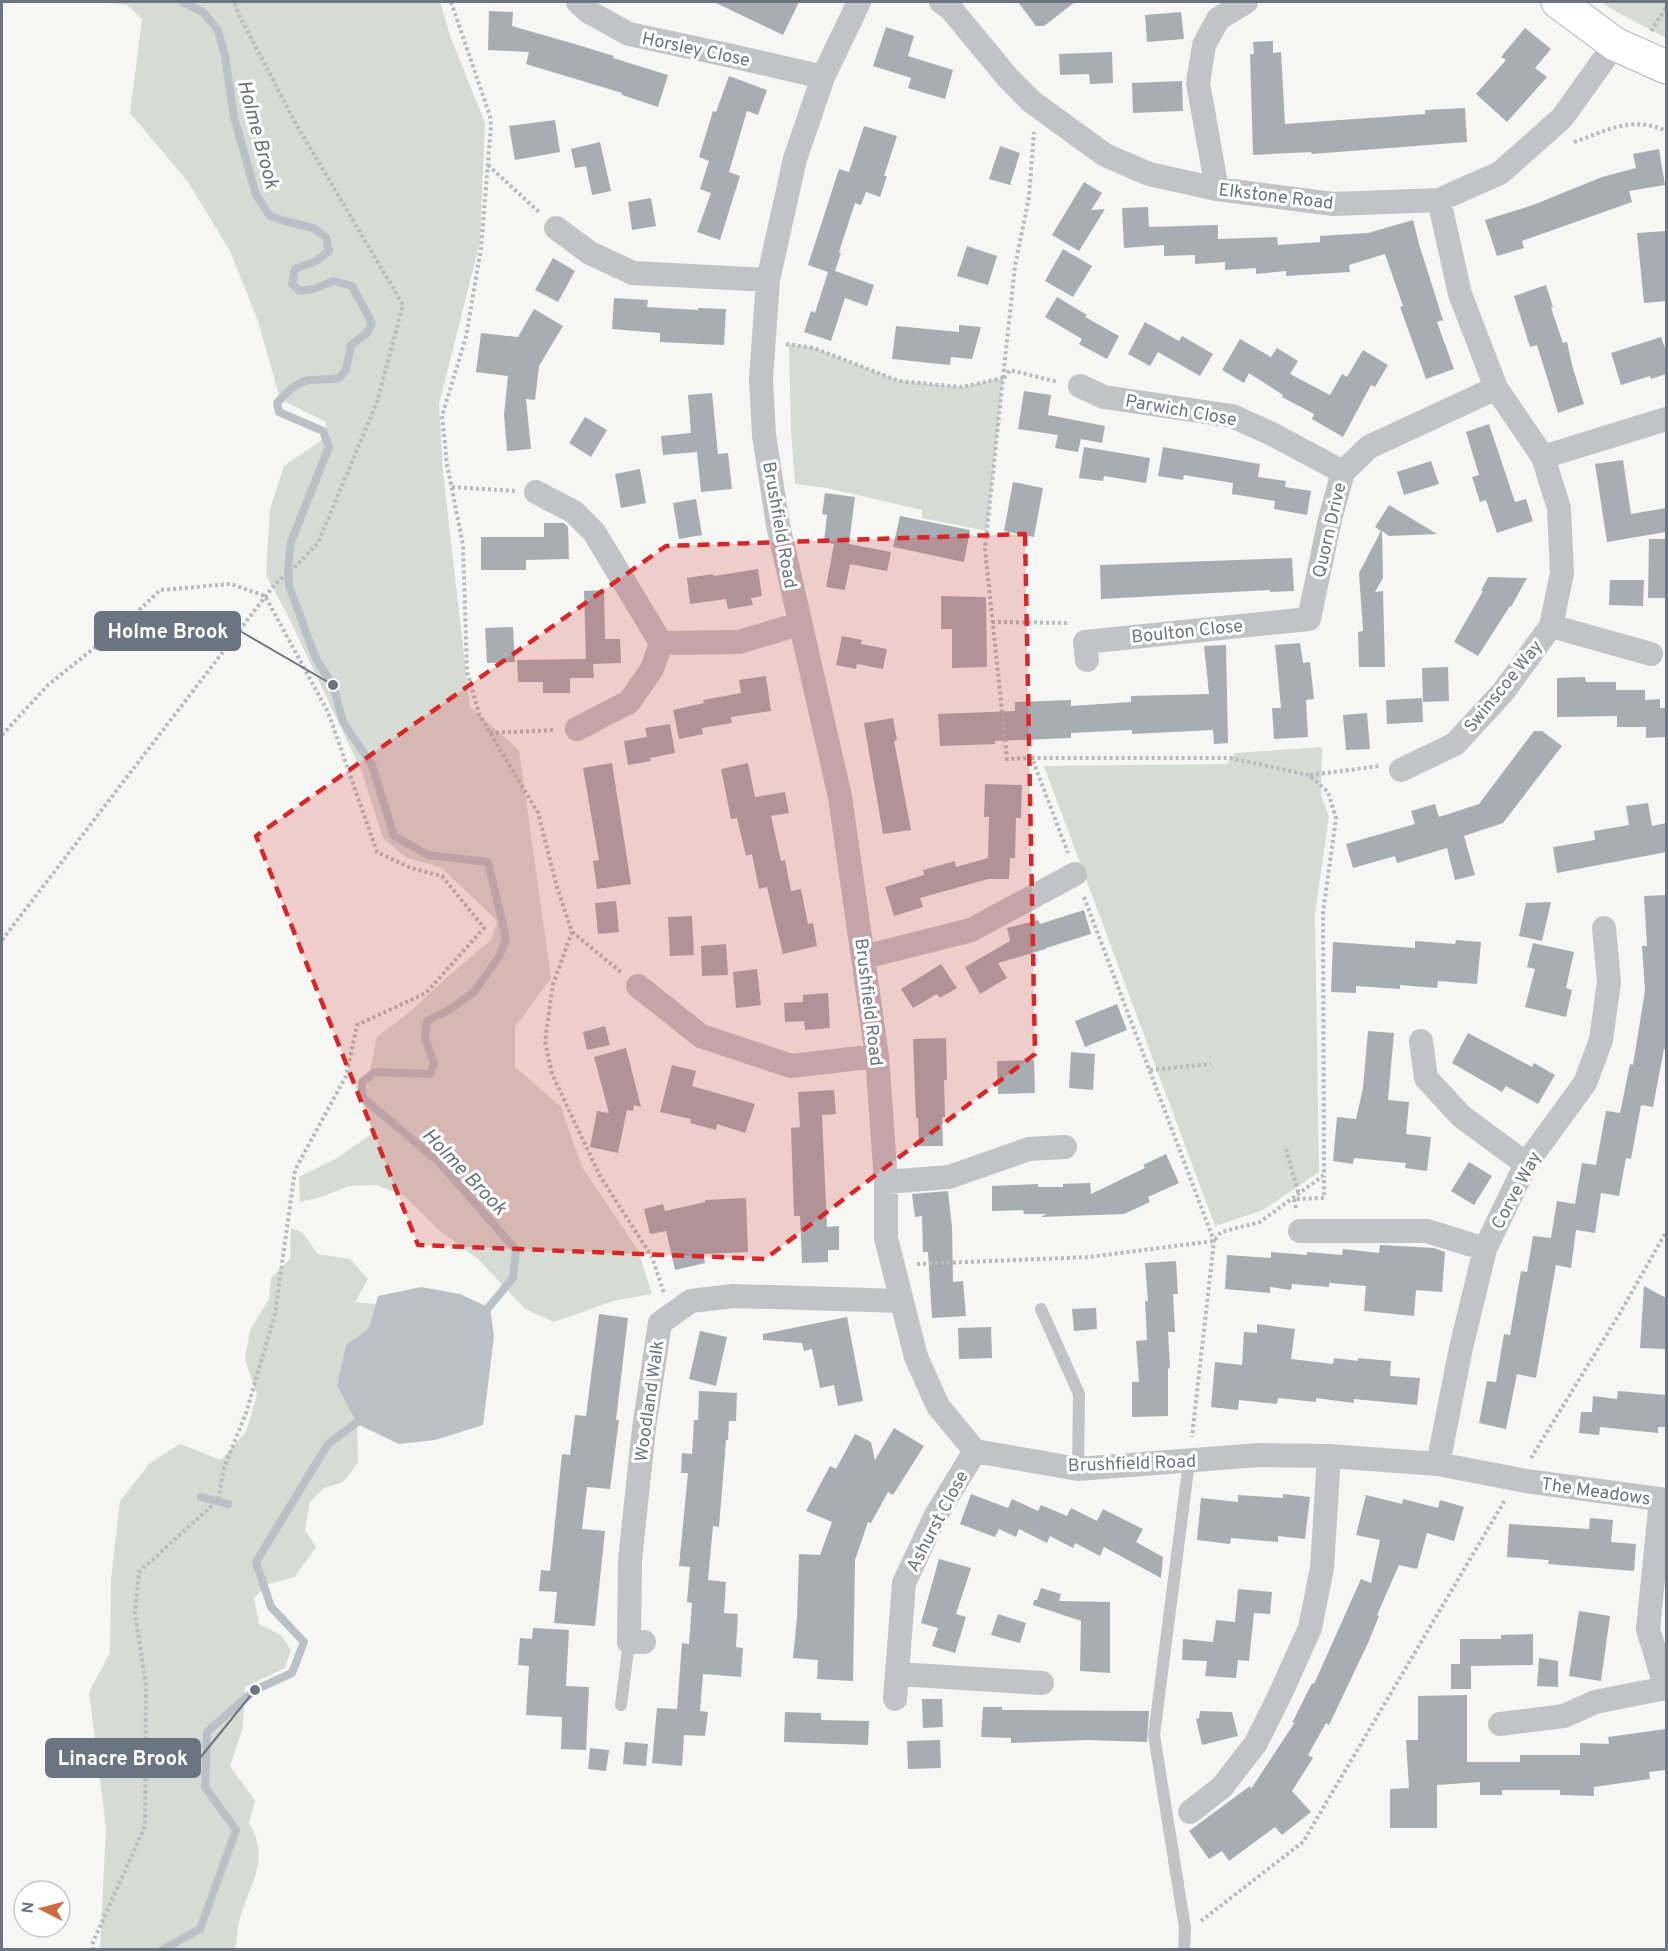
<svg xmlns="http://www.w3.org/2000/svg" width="1668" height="1951" font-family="Overpass,sans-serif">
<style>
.green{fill:#d6dbd4}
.water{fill:#b9c1c6}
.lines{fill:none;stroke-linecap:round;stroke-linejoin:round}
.stream{stroke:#b9c1c6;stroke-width:8}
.building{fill:#a8adb3}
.secondary-casing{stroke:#b1b5b9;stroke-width:35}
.path{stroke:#b8bbbd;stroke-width:4;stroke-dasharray:3 3;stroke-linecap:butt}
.lane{stroke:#c1c3c7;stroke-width:12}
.street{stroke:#c1c3c7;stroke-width:24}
.secondary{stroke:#fff;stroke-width:33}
.marked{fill:#d62828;fill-opacity:0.2;stroke:#d62828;stroke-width:4.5;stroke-dasharray:12 8;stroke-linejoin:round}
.labels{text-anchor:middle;stroke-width:6;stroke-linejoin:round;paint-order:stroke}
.street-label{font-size:18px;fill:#6a7581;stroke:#fff}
.water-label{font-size:20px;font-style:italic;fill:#66757d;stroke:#fff}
.leader{fill:none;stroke:#6a7581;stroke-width:2}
.callout-dot{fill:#6a7581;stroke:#fff;stroke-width:2}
.callout{fill:#6a7581;stroke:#6a7581;stroke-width:2}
.callout-label{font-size:20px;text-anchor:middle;font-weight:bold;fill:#fff}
</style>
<rect width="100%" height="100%" fill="#f6f7f4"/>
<path class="green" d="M98 2H440L451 38 485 123 480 242 439 404 443 472 470 707 519 750 551 978 515 1027V1067L561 1107 582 1167 638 1250 652 1294 613 1301 554 1322 525 1309 478 1259 440 1231 405 1196 376 1185 349 1186 321 1197 300 1202 299 1177 337 1158 373 1133 364 1100 377 1037 412 1010 446 978 491 940 497 921 442 868 405 857 383 838 362 772 288 616 266 575 270 509 284 466 326 437V422L280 399 258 321 230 251 188 182 130 113 142 19 127 5Z
M1601 2H1666V38L1613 10Z
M789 344 814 348 899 381 962 387 1003 378 987 531 922 518V510L827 488 795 484 791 430Z
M1322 747 1321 794 1329 817 1315 913 1319 1172 1263 1210 1215 1226 1044 766 1227 764 1235 753Z
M291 1228 303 1233 318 1254 350 1259 368 1279 355 1302 376 1304 369 1328 346 1345 337 1384 357 1424 358 1463 343 1482 324 1488 310 1502 305 1530 316 1547 295 1577 268 1584 254 1598 259 1624 281 1635 291 1650 285 1668 245 1687 243 1727 230 1766 255 1801 249 1823C272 1862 248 1884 239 1922 237 1931 237 1940 235 1949H100L106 1828 89 1692 110 1653 111 1578 120 1501 150 1463 180 1444 221 1460 246 1432 257 1395 245 1359 250 1330 269 1299 271 1278 290 1259Z"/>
<path class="water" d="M421 1287 460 1294 490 1308 494 1336 483 1425 435 1440 399 1444 357 1424 337 1385 346 1345 369 1328 378 1296Z"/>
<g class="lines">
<path class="stream" d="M182 2 203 12 218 30 225 56 234 117 256 195 270 216 285 221 313 228 326 237 329 251 316 261 295 269 292 284 300 291 313 289 334 281 352 286 372 323 367 333 351 345 346 370 339 378C329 380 319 379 309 380 296 382 285 394 277 403L279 412 323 431 329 447 291 542 288 568 289 586 316 659 333 685 343 722 372 765 394 836 428 855 488 862 506 938 500 955 474 992 449 1010 427 1021 425 1038 434 1063 430 1074 375 1072 362 1082V1097L440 1163 516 1250 513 1278 483 1314
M201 1497 228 1504
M162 1950 200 1929 236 1830 205 1787 207 1732 255 1690 292 1673 304 1642 271 1607 256 1562 328 1444 363 1418"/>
</g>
<path class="building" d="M714 2H799L783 35Z
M1018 2H1075L1044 26H1036Z
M489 11 513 12 512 26 578 45 614 56 613 58 668 75 658 107 622 95V93L526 64 529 52 488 50Z
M1181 12 1184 39 1147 42 1145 15Z
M886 27 914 36 908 56 953 70 945 99 908 88 911 78 873 66Z
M1525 28 1551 49 1535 68 1547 77 1507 122 1476 94 1506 60 1501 57Z
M1273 41V53L1281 52 1285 124 1425 114V110L1465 108 1467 142 1312 154 1311 152 1253 155 1250 54H1254L1253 42Z
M1112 52 1113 83 1090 84 1089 74 1060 75 1059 54Z
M729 76 767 90 758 115 747 111 729 172 740 176 720 240 697 232 711 193 700 189 709 161 699 157 713 111 716 112Z
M1182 81 1183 111 1133 113 1132 83Z
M555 120 560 152 515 160 509 126Z
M864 126 897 136 884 176H887L880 197 866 192 861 205 855 203 839 252 841 253 835 271 874 285 867 306 845 298 831 341 804 332 811 311 815 313 828 272 808 265 839 169 849 172Z
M600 142 611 191 592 195 586 166 575 168 571 149Z
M1000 146 1020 153 1010 185 989 179Z
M1659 149 1665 185 1629 191 1632 202 1522 241 1524 248 1497 256 1485 220 1533 205 1602 177 1636 168 1633 154Z
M1084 182 1102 193 1091 210 1105 209 1079 251 1052 235Z
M651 198 656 226 632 230 628 202Z
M1148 207 1149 227 1218 225V239L1277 237 1278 245 1320 242V236L1368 233 1413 220 1419 244 1443 320 1437 322 1454 369 1426 379 1400 307 1403 306 1385 254 1349 265 1350 272 1286 276V271L1256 274V268L1225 270V262L1195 264V255L1164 256V245L1124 248 1122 208Z
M1666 231V301L1644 303 1637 233Z
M967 246 997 256 988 285 957 276Z
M1063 249 1092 266 1073 297 1045 281Z
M553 258 575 271 558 302 535 290Z
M1546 285 1553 307 1551 308 1563 343 1567 342 1572 365 1584 404 1558 413 1537 345 1530 347 1514 296Z
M1057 297 1087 315 1085 317 1119 336 1107 359 1079 344 1082 339 1045 317Z
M614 298 648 300 647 307 698 310V308L726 309 724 345 660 342V333L612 329Z
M534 309 563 326 539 366 535 400 526 399 531 449 507 451 504 415 508 376 476 372 481 333 518 337Z
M1145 322 1179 341 1182 336 1213 354 1200 376 1158 352 1150 366 1128 354Z
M959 325 981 327 972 359 951 357 950 365 892 359 896 326 959 332Z
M1661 337 1666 351V374L1651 379 1650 376 1621 385 1611 353Z
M1240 339 1271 357 1277 348 1298 361 1290 374 1330 395 1342 374 1347 377 1363 350 1388 365 1375 387 1371 385 1343 437 1312 419 1314 414 1282 397 1283 395 1249 373 1244 383 1222 370Z
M1024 391 1051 395 1048 415 1105 426 1102 443 1081 439 1078 452 1055 448 1058 435 1018 429Z
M712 393 718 454 728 453 732 489 701 492 697 452 663 455 661 436 691 433 688 395Z
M585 417 607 430 591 457 569 443Z
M1489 424 1515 502 1526 499 1533 521 1497 533 1486 500 1480 502 1472 477 1479 475 1466 432Z
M1084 447 1150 458 1146 483 1104 476 1103 481 1079 478Z
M1163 447 1260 464 1258 477 1286 481 1285 487 1311 491 1307 515 1274 509 1275 501 1232 494 1233 483 1184 475 1183 480 1158 476Z
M1623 460 1631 514 1666 508V532L1607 542 1595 464Z
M1431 461 1439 484 1404 495 1397 472Z
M640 469 646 503 621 508 615 474Z
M1013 482 1043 488 1034 537 1004 531Z
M825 493 855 497 849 544 891 552 887 571 850 564 845 590 826 587 834 544 824 542 827 515 822 514Z
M696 499 702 535 679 539 673 503Z
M1389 505 1437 534 1389 536 1382 531 1383 578 1375 592 1383 591 1385 667H1359L1358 632 1363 631 1359 573 1381 531 1375 527Z
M900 516 970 530 964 562 893 547Z
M544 523H564L568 527 569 559 526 560V570H481V537H544Z
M1649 539H1666V598H1648Z
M1292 558 1294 591 1270 592V590L1101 599 1100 565Z
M758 569 762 596 751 598 753 605 728 609 726 599 690 604 687 578 713 574 714 576Z
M1488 577 1527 578 1511 607 1510 606 1478 656 1454 642 1483 591H1481Z
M1610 580H1644L1643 606 1609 605Z
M604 590 605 639H620L621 663 593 664 594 678H570V693H543V682H518L517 660 586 659 584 591Z
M941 596 986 597 987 667 952 668V629H941Z
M513 627 515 662 487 663 485 628Z
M842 636 862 640 861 644 887 649 883 669 857 664 856 669 836 665Z
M1300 643 1303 663 1310 662 1314 699 1306 700 1308 737 1274 739 1272 708H1281L1275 645Z
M1226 645 1228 743 1214 744 1213 730 1132 734V730L1071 733V738L995 741V744L940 746 938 714 1015 711V702L1071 700V706L1131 702V696L1209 694 1204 646Z
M1448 667 1449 701 1423 702 1422 668Z
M766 676 771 711 731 717 732 723 702 728 703 734 679 739 673 710 704 703 703 700 741 693 739 680Z
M1585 677 1586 682H1616V690H1645V700L1660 699V708H1666V737L1646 738V727H1617V716L1557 717V678Z
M1422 698 1423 722 1387 724 1386 700Z
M1367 713 1370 749 1346 750 1343 715Z
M893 718 897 740 894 741 911 830 883 834 864 723Z
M670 724 675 753 650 758 651 761 628 765 624 741 647 737 645 728Z
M1534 731H1542L1562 746 1503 823 1464 836 1475 875 1455 880 1447 848 1397 863 1395 856 1353 868 1346 844 1415 824 1411 811 1435 804 1439 817 1479 804Z
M612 763 631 884 597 889 593 861 599 860 583 768Z
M748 763 755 797 785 792 789 813 771 816 781 861 785 860 791 891 801 889 808 924 813 923 817 946 783 954 767 887 759 889 752 854 746 856 737 818 731 819 721 769Z
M985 784 1022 785 1021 818H1016L1015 858H1010L1009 879H988L920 898 923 907 894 916 885 887 924 875 923 870 955 861 956 867 988 858 989 817H984Z
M1648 803 1652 826 1666 823V852L1557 873 1553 847 1595 840 1594 831 1629 825 1626 806Z
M1666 895V1049H1664L1653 1107 1641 1105 1631 1159 1626 1158 1619 1196 1601 1193 1595 1233 1576 1230 1571 1268 1556 1265 1536 1378 1517 1374 1506 1429 1479 1423 1487 1381 1496 1382 1504 1334 1510 1335 1521 1271 1527 1272 1533 1236 1551 1238 1557 1201 1575 1204 1582 1163 1596 1165 1606 1111 1620 1113 1630 1064 1633 1065 1645 991 1642 946H1647L1644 896Z
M616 901 619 932 598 934 595 903Z
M1551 902 1542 941 1519 936 1526 903Z
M1084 910 1091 934 1046 948V949L998 963 1007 978 980 994 965 967 1010 941 1007 928 1038 920 1040 924Z
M692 916 694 955 670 956 668 917Z
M1456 940 1481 942 1477 984 1438 981 1437 988 1400 985V989L1356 986V993L1331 992 1333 942 1415 948V941L1455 944Z
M1533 943 1574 952 1566 988 1572 990 1566 1017 1525 1007 1535 969 1527 967Z
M726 944 728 975 702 976 701 946Z
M941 964 957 988 940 998 937 994 913 1008 901 989Z
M757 969 761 1005 736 1008 733 972Z
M828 993 830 1028 805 1030 804 1021 785 1022 784 1003 803 1002V995Z
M1117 1004 1127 1030 1085 1047 1075 1021Z
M605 1026 610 1045 587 1050 583 1032Z
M1368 1031 1394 1033 1388 1100 1409 1102 1406 1134 1431 1137 1427 1171 1405 1168 1406 1163 1354 1158 1353 1164 1333 1161 1337 1117 1356 1119 1363 1088Z
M1468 1033 1532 1067 1534 1063 1555 1075 1538 1104 1506 1086 1502 1092 1452 1063Z
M946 1038 947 1080H944L945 1117H942L943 1146H919L918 1118H916L913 1039Z
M626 1048 641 1107 634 1105 633 1111 627 1110 618 1153 590 1147 597 1111 609 1113 594 1057Z
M1071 1052 1095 1054 1093 1090 1069 1088Z
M1034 1060 1035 1093 998 1094 997 1061Z
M672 1065 696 1071 692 1086 755 1104 745 1133 717 1124 716 1130 690 1123 691 1119 660 1112Z
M834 1090 836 1114 822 1115 827 1227 839 1226V1250H828V1262L802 1263 800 1216H794L791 1128 800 1127 798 1092Z
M1166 1154 1179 1183 1148 1197 1150 1202 1124 1214 1040 1217 1047 1214H1024L1023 1210 992 1211V1186L1038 1184V1187H1063V1184L1090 1183 1091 1194 1145 1168 1143 1165Z
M1469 1162 1492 1176 1474 1205 1451 1191Z
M948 1191 952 1227 953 1282 963 1281 966 1316 932 1318 928 1252H923L922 1216 915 1217 912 1194Z
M746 1198 748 1252 703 1254 705 1263 675 1270 666 1231 650 1234 644 1209 663 1204 665 1211 705 1202V1200Z
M1380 1245 1434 1248 1445 1252 1442 1292 1416 1290 1414 1316 1364 1311 1366 1286 1329 1283V1287L1292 1284 1291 1290 1270 1287V1293L1225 1289 1227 1255 1271 1258V1252L1307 1255V1252L1342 1255 1343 1249 1379 1253Z
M1176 1261 1178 1294H1173L1175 1332H1168L1170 1368 1168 1369V1416L1132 1417V1382H1139L1136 1341 1147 1340 1145 1301H1148L1145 1263Z
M1644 1286 1666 1298V1349L1640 1348Z
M1096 1308 1097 1329 1074 1331 1072 1309Z
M599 1314 628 1318 616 1420H619L610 1489 587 1487 582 1529 605 1531 595 1626 554 1623 557 1592 539 1591 541 1570 550 1571 562 1454 570 1455 575 1415 586 1416Z
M847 1317 863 1401 838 1406 834 1385 820 1388 812 1349 804 1351 802 1343 763 1340V1334Z
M1257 1324 1295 1329 1291 1359 1333 1364 1334 1358 1358 1361V1358L1391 1361 1390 1376 1420 1378 1417 1405 1354 1399V1403L1316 1398V1402L1278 1398 1277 1404 1239 1400 1238 1410 1211 1407 1215 1362 1242 1365 1244 1332 1257 1333Z
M991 1327 992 1358 959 1359 958 1328Z
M700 1331 727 1337 716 1386 689 1379Z
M699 1391 737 1393 736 1421H729L728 1440H726L719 1527 713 1526 708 1580 726 1582 724 1613 738 1614 736 1647 743 1648 741 1677 703 1674 700 1711 708 1712 705 1736 684 1735 682 1766 652 1763 657 1708 677 1709 682 1643 689 1644 692 1603 687 1602 690 1567 679 1566 688 1473H681L682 1453 692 1454 694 1420H698Z
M1618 1391 1666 1395V1427H1658V1433L1600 1427 1599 1435 1579 1433 1581 1412H1592L1593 1396 1617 1399Z
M894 1428 924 1446 893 1495 888 1492 871 1523 868 1522 855 1560 853 1681 817 1679 818 1660 793 1658 797 1617 799 1554 820 1555 832 1522 806 1511 830 1466 836 1469 855 1434 871 1442 875 1460Z
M971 1494 1008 1508 1012 1499 1038 1511 1041 1505 1067 1516 1071 1508 1097 1521 1103 1509 1143 1529 1136 1542 1163 1557 1161 1578 1104 1547 1100 1556 1075 1543 1073 1548 1050 1536 1047 1543 1019 1529 1016 1537 999 1529 995 1537 960 1524Z
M1283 1494 1310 1497 1305 1539 1278 1536V1542L1231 1538 1230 1544 1197 1540 1201 1498 1238 1502V1495L1283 1498Z
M1366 1495 1402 1504 1403 1499 1438 1508 1440 1500 1464 1507 1454 1541 1427 1533 1417 1569 1399 1565 1377 1615 1379 1616 1368 1643 1329 1725 1326 1723 1308 1755 1313 1758 1292 1791 1311 1812 1282 1835 1275 1827 1229 1861 1222 1851 1209 1859 1189 1831 1250 1786 1251 1789 1295 1722 1292 1723 1312 1683 1314 1684 1361 1579 1371 1583 1380 1540 1356 1535Z
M1590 1518 1613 1520 1611 1542 1636 1544 1634 1571 1548 1564 1549 1560 1507 1557 1509 1524 1589 1529Z
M939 1559 971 1568 956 1614 966 1617 955 1653 932 1646 938 1628 921 1623Z
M1041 1588 1061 1594 1059 1601 1110 1602V1673L1080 1671 1081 1621 1033 1605 1034 1600H1037Z
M1238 1589 1272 1592 1270 1614 1254 1613 1249 1661 1238 1660 1236 1678 1205 1676 1207 1661 1182 1660 1183 1639 1213 1642 1216 1620 1235 1622Z
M1579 1611 1610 1616 1601 1681 1569 1676Z
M998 1614 1026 1623 1020 1643 991 1635Z
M533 1628 569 1630 566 1686 589 1687 586 1750 561 1749 562 1717 526 1715 529 1666 518 1665 520 1638 532 1639Z
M1533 1634V1665L1471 1666V1689H1451V1664H1460V1639H1501V1635Z
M1539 1658 1558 1661V1687L1537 1686Z
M1467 1695V1762H1520V1755H1580V1743L1609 1744 1608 1737 1666 1729V1770L1649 1772 1650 1779 1594 1787V1796L1560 1795V1790H1502V1795H1480V1782L1437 1785V1828H1390V1789L1409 1788 1406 1740H1418V1696Z
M922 1699H942L943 1727 923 1728Z
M983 1707H1002V1710L1149 1711 1147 1742 1088 1740 1011 1743V1738L981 1737Z
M1200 1711 1232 1712 1238 1736 1202 1745 1196 1719 1199 1718Z
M785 1712 821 1713V1720L869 1721 868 1745 784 1742Z
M940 1740 941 1768 908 1769 907 1741Z
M625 1742 648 1744 646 1766 623 1764Z
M590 1748 609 1750 606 1771 588 1769Z"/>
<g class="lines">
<g class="secondary-casing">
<path id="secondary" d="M1558 2 1615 44 1666 67"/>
</g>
<path class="path" d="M451 2 490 116 491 126 481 248 466 337 442 416 447 464 463 545 467 671 479 714 538 813 557 887 572 932 553 984 545 1041 552 1074 600 1176 652 1257 664 1293
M1651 31 1666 8
M1574 142C1606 131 1633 115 1666 131
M488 165 540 213
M786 344 814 348 899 381 962 387 1003 378 985 549 1007 759 1032 758 1068 853
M1003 378 1015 266 1029 197 1034 132
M1004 378 1010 370 1058 382
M452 487 515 491
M992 622 1070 623
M490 733 555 730
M2 735 48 685 129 620 160 590 231 584 265 596 328 712 377 852 411 868 442 876 484 928 426 993 357 1025 346 1076 295 1170 275 1314 246 1413 224 1468 218 1500 139 1572 135 1613 146 1686 145 1826 93 1942V1950
M1310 775 1380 766
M1084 897 1214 1241 1192 1437
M572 932 621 972
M2 940 275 584 293 569 318 543 377 402 403 305 296 124 239 15 234 2
M1150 1070 1211 1064
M1286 1149 1299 1195
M1296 1208 1294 1199 1324 1198V1176
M917 1264 1089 1257 1214 1241 1221 1232 1260 1222 1324 1175 1323 913 1336 818 1328 792 1309 775 1230 758H1032
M1531 1458 1620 1313 1666 1232
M1201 1921 1303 1842 1505 1500"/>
<path class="lane" d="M1041 1309 1079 1394 1078 1469
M621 1705 629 1642
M1184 1950 1185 1928 1154 1735 1189 1462"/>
<path class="street" d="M578 2 589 12 629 34 732 56 823 77
M859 2 823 77 795 159 768 280 761 379 764 435 778 525 840 797 877 1056 886 1182V1238L916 1357 938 1406 975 1451 1078 1469 1259 1455 1329 1456 1438 1464 1526 1481 1666 1500
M941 2 951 9 1008 78 1032 102 1105 155 1149 174 1217 189 1333 204 1439 200 1500 173 1562 118 1615 44
M1217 189 1198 83 1204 45 1218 19 1246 2
M556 228 590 253 633 273 768 280
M1080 386 1104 397 1232 416 1272 434 1343 472
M1543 457 1666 419
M536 492 574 512 594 532 661 643 739 642 799 624
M1551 626 1651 654
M1087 660 1085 642 1309 619 1330 519 1343 472 1369 447 1496 388
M577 729 629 702 652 669 661 643
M1401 770 1455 744 1503 692 1551 626 1562 573 1559 508 1543 457 1496 388 1460 294 1439 200
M864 957 971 930 1075 874
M638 986 701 1036 791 1066 877 1056
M1421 1041 1426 1078 1461 1116 1526 1164
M886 1182 949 1177 1029 1149 1065 1147
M1300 1231H1427L1485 1249
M1438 1464 1461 1348 1485 1249 1526 1164 1585 1083 1601 1040 1609 982 1604 928
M1661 1500 1648 1629 1666 1689
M644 1642H629L630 1560 644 1428 660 1323 691 1301 733 1296 902 1301
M897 1674 1042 1683
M895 1699 904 1583 936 1515 975 1451
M1500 1724 1564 1716 1595 1702 1666 1688
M1190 1812 1222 1787 1256 1743 1279 1697 1310 1628 1322 1568 1329 1456"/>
<use href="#secondary" class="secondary"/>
</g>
<path class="marked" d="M1025 534 1035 1054 765 1259 418 1245 256 836 666 546Z"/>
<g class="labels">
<g class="street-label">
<text transform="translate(696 49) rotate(12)" y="6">Horsley Close</text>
<text transform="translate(1276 196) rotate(7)" y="6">Elkstone Road</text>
<text transform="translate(1181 410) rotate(10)" y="6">Parwich Close</text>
<text transform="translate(780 525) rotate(80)" y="6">Brushfield Road</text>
<text transform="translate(1329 530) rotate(-77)" y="6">Quorn Drive</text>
<text transform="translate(1187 631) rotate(-6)" y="6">Boulton Close</text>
<text transform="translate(1503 686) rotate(-51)" y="6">Swinscoe Way</text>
<text transform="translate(869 1002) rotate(83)" y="6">Brushfield Road</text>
<text transform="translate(1516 1190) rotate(-62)" y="6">Corve Way</text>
<text transform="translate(649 1401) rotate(-82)" y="6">Woodland Walk</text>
<text transform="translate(1132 1463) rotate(-2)" y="6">Brushfield Road</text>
<text transform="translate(1596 1491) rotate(8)" y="6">The Meadows</text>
<text transform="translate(937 1521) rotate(-62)" y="6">Ashurst Close</text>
</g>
<g class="water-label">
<text transform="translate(259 134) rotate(75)" y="7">Holme Brook</text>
<text transform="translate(465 1171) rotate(46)" y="7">Holme Brook</text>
</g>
</g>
<path class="leader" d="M333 685L240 631M255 1690L200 1758"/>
<g class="callout-dot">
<circle cx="333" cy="685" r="6"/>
<circle cx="255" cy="1690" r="6"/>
</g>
<g class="callout">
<rect x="95" y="612" width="145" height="38" rx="6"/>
<rect x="46" y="1739" width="154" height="38" rx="6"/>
</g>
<g class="callout-label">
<text x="168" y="638">Holme Brook</text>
<text x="123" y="1765">Linacre Brook</text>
</g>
<rect width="1668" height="1951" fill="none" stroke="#6a7581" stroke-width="6"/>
<g transform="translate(42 1909) rotate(276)"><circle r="28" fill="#ffffff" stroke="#c3c8cd" stroke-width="1.5"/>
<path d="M0-4.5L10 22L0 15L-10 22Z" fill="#cc6c3f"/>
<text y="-9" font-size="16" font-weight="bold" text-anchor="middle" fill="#6a7581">N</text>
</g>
</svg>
